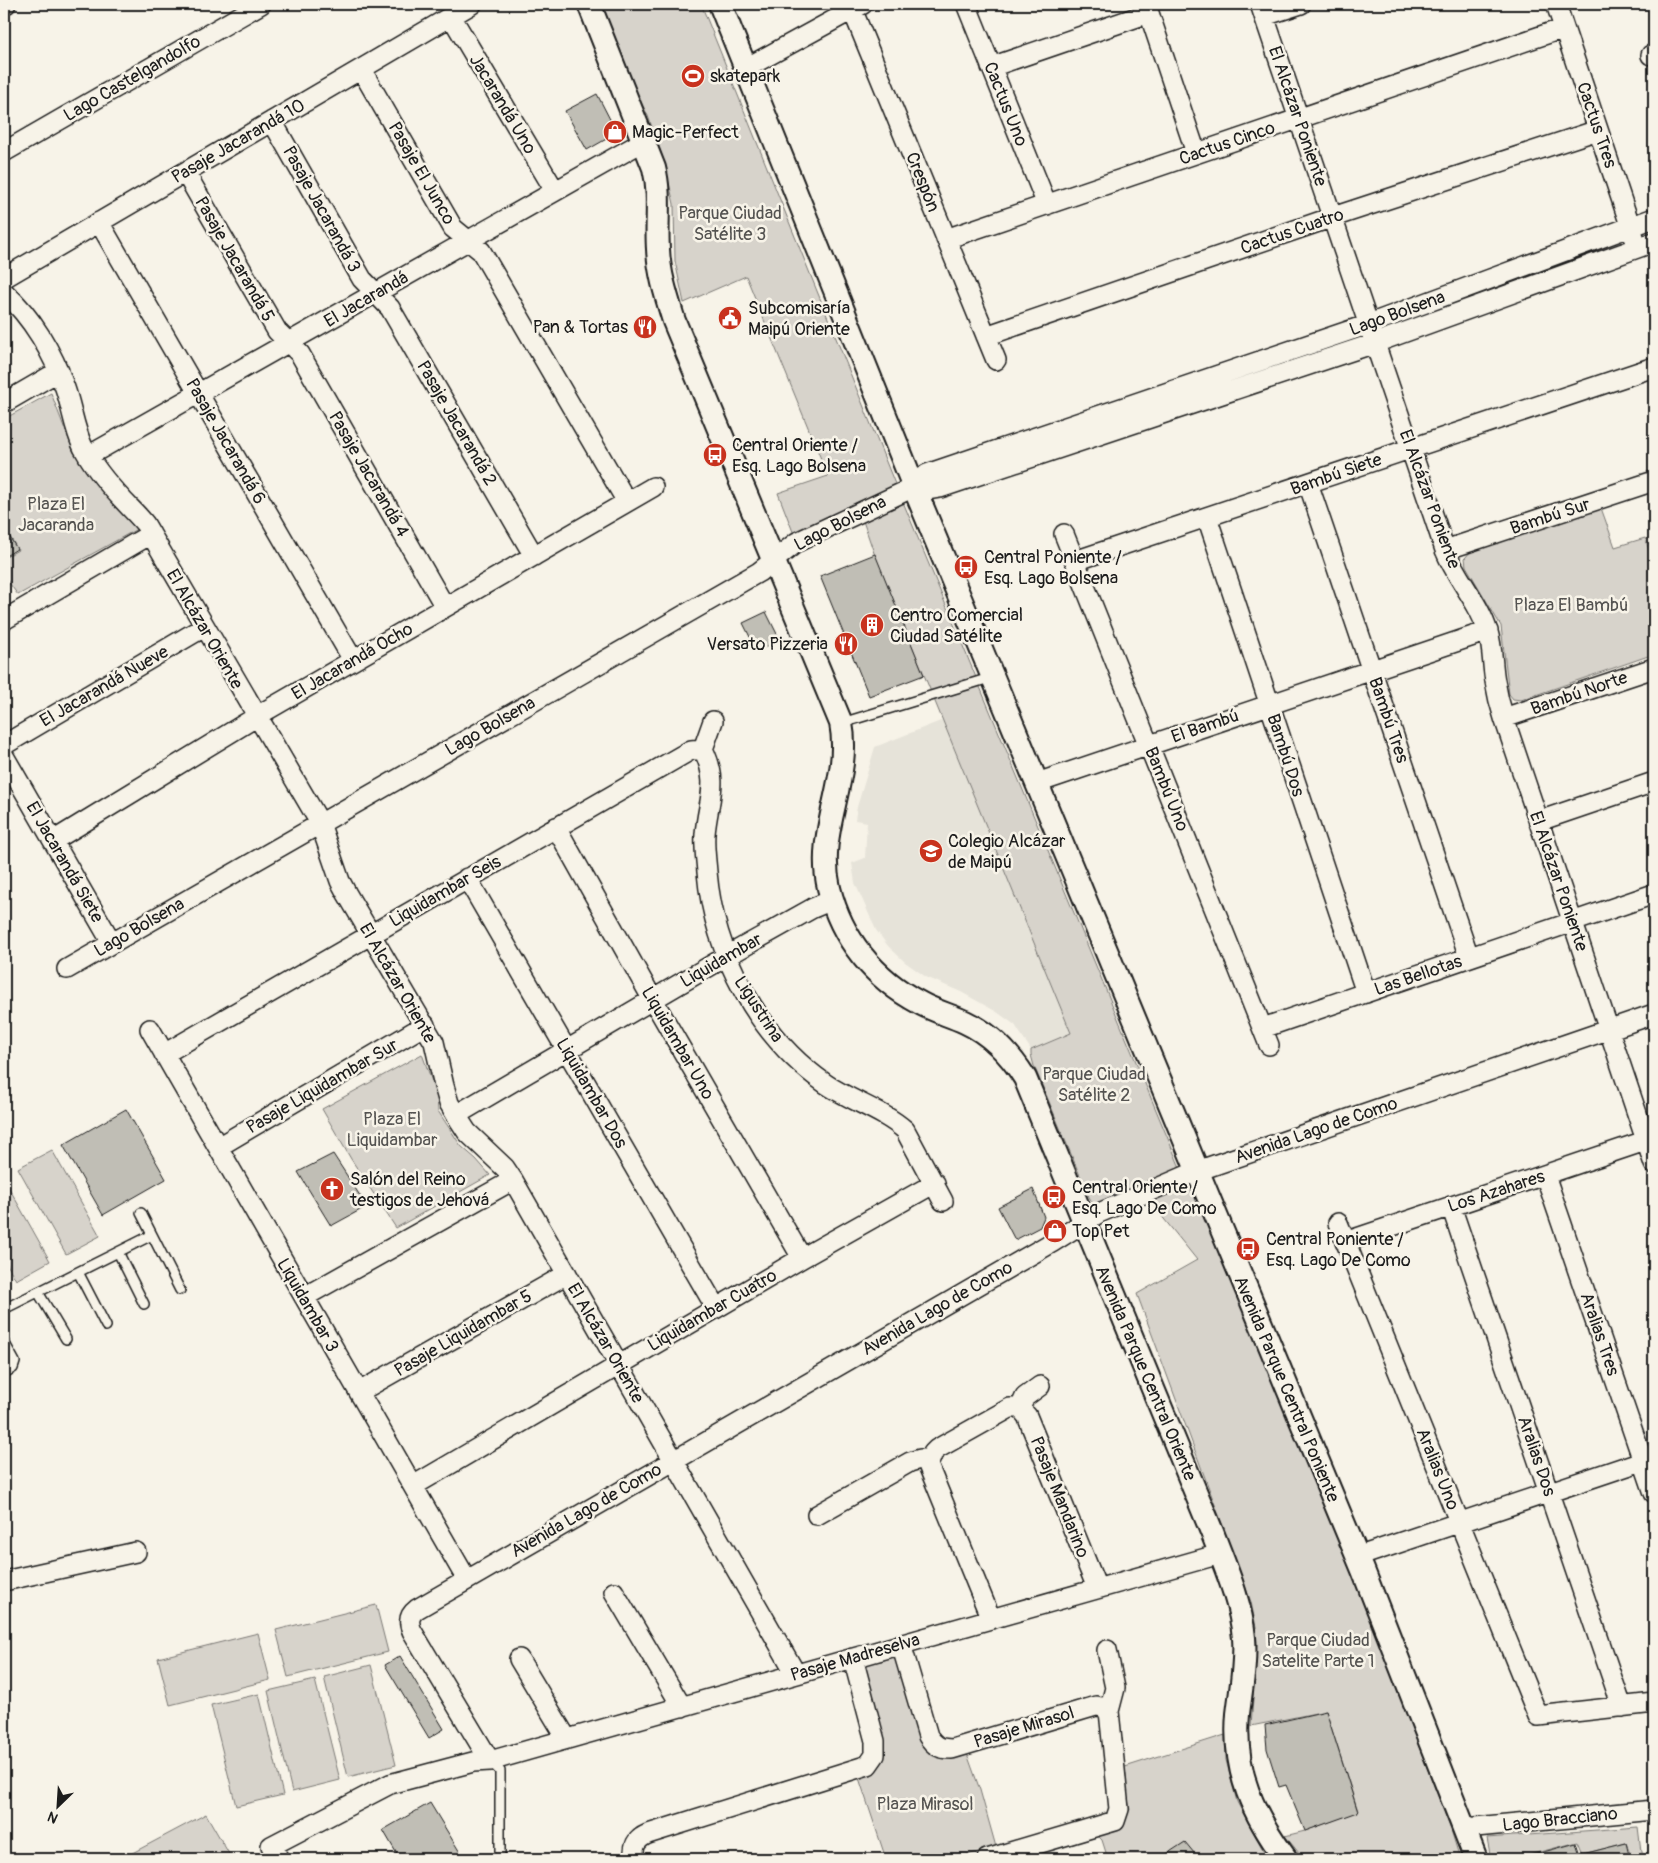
<svg xmlns="http://www.w3.org/2000/svg" width="1658" height="1863" font-family="Pangolin,sans-serif">
<style>
.built{fill:#e6e3d9}
.green{fill:#d7d3cb;stroke:#7a7874}
.building{fill:#c0beb5;stroke:#1c1c1c}
.lines{fill:none;stroke-linecap:round;stroke-linejoin:round}
.service-casing{stroke:#1c1c1c;stroke-width:12}
.minor-casing{stroke:#1c1c1c;stroke-width:22}
.tertiary-casing{stroke:#1c1c1c;stroke-width:26}
.service{stroke:#f7f3e8;stroke-width:9}
.minor{stroke:#f7f3e8;stroke-width:19}
.tertiary{stroke:#f7f3e8;stroke-width:22}
.labels{text-anchor:middle;stroke-width:5;stroke-linejoin:round;paint-order:stroke}
.poi-label{font-size:18px;fill:#1c1c1c;stroke:#f7f3e8;text-anchor:start}
.street-label{font-size:18px;fill:#1c1c1c;stroke:#f7f3e8}
.park-label{font-size:18px;fill:#545351;stroke:#f7f3e8}
</style>
<rect width="100%" height="100%" fill="#f7f3e8"/>
<filter id="ink" filterUnits="userSpaceOnUse"><feTurbulence type="fractalNoise" baseFrequency=".02" numOctaves="2"/><feDisplacementMap in="SourceGraphic" scale="10" xChannelSelector="R" yChannelSelector="G"/><feConvolveMatrix kernelMatrix="1 2 1 2 8 2 1 2 1" color-interpolation-filters="sRGB"/></filter>
<g filter="url(#ink)">
<path class="built" d="M943 720 1071 1033 1031 1050 1015 1025 997 1012 961 992 926 977 905 962 888 946 876 930 855 883 852 863 865 858 867 822 855 820 857 807 875 747Z"/>
<path class="green" d="M596 4H701L897 489 795 537 778 493 828 476 746 276 684 303 675 261 674 204 663 158 648 116 620 60Z
M51 393 74 453 94 480 137 529 18 595 4 576V558L18 550 4 527V419Z
M903 502 1181 1170 1099 1213 1089 1197 1034 1066 1031 1055V1050L1071 1033 874 553 862 518Z
M1601 508 1615 547 1645 538 1654 565V610L1649 612 1654 626V654L1521 700 1513 699 1509 694 1501 626 1466 566 1465 558 1471 551Z
M422 1054 437 1095 438 1111 461 1146 476 1159 490 1175 396 1228 351 1159 322 1109Z
M52 1150 100 1236 66 1254 18 1168Z
M4 1179 50 1261 16 1280 4 1259Z
M1193 1180 1351 1569 1451 1830 1460 1859H1304L1285 1836 1305 1831 1358 1811 1326 1711 1251 1726 1257 1643 1256 1627 1251 1602 1137 1294 1197 1260 1152 1204 1146 1201Z
M376 1605 388 1652 288 1677 276 1630Z
M258 1633 270 1680 170 1705 158 1658Z
M893 1656 899 1658 919 1736 966 1751 980 1790 996 1847 953 1859H886L858 1775 873 1766 861 1663 882 1661Z
M371 1665 396 1765 348 1777 324 1677Z
M315 1680 340 1780 292 1792 268 1691Z
M259 1694 283 1795 236 1806 211 1705Z
M1225 1735 1226 1760 1237 1802 1268 1859H1108L1102 1840 1095 1833 1130 1810 1122 1768Z
M206 1814 232 1859H121Z
M1638 1827 1642 1859H1633L1626 1843 1583 1854 1578 1842 1513 1859H1491L1487 1838Z"/>
<path class="building" d="M597 94 617 133 587 150 565 111Z
M4 528 17 549 4 557Z
M875 554 924 675 869 696 820 576Z
M766 612 780 640 757 651 743 623Z
M126 1109 166 1179 103 1215 63 1145Z
M333 1154 366 1205 362 1209 331 1226 298 1172Z
M1033 1189 1044 1217 1040 1227 1015 1240 998 1207Z
M400 1656 444 1729 429 1738 385 1665Z
M1326 1711 1358 1812 1305 1831 1286 1785 1279 1787 1267 1749 1265 1725Z
M430 1803 464 1859H388L397 1854 383 1830Z
M1185 1842 1199 1859H1159Z
M1576 1843 1581 1859H1518Z
M1626 1843 1630 1859H1585L1583 1854Z"/>
<g class="lines">
<g class="service-casing">
<path id="service" d="M842 723 993 677
M141 1213 180 1290
M118 1252 144 1304
M78 1272 106 1326
M38 1292 66 1339
M4 1309 152 1235
M4 1342 15 1362 13 1368 4 1373
M490 1761 500 1771V1859"/>
</g>
<g class="minor-casing">
<path id="minor" d="M850 4 996 360
M966 4 1047 205
M1146 4 1196 153
M1260 4 1445 550C1457 580 1479 602 1488 632 1493 648 1492 665 1495 681 1497 694 1500 706 1504 718L1654 1164
M1556 4 1634 237
M4 5 6 4
M451 16 555 191
M1264 16 1301 4
M1651 55 1654 54
M991 67 1149 13
M746 68 863 4
M361 69 453 228 481 251 627 502
M272 121 362 279 390 308 534 556
M4 152 261 4
M185 172 277 331 300 354 445 607
M99 222 353 660
M946 239 1564 28
M4 278 472 4
M4 292C32 317 53 353 65 388 72 408 74 428 83 447 93 466 107 483 122 499 130 508 138 515 145 524L320 823 340 881 347 894 434 1042 444 1086 449 1103 456 1115 467 1132 505 1168 513 1180 796 1674
M986 336 1333 217 1598 130
M4 403 59 371
M88 456 644 141
M1308 483 1469 957
M914 487 928 490 940 488 1375 343 1654 242
M1207 517 1366 993
M1064 534 1269 1045
M1445 550 1654 481
M1075 561 1654 367
M4 620 151 534
M1504 718 1654 668
M4 745 204 627
M703 749C720 784 708 799 705 834 704 847 706 859 707 872 714 954 758 1037 826 1084 851 1101 884 1111 905 1130L943 1201
M703 749 713 721
M4 756 112 943
M1037 783 1488 631
M1539 821 1654 782
M556 827 653 1000 802 1258
M53 841 269 709 653 487
M467 878 716 1308
M67 969 759 572 797 542 914 487 927 474 1369 324 1654 218
M1263 1028 1654 894
M150 1029 467 1580
M164 1054 691 750 703 749
M456 1115 727 956 813 908 832 900
M218 1147 425 1025
M1545 1175 1654 1493
M1451 1206 1622 1707
M1338 1223 1538 1716 1654 1703
M1345 1242 1654 1138
M304 1297 513 1180
M359 1392 567 1274
M1020 1408 1025 1397 1040 1386
M413 1486 802 1258 935 1183
M817 1515 910 1462 920 1459H930
M1357 1557 1654 1457
M4 1581 136 1552
M614 1592 682 1707
M991 1619 928 1465 933 1453 937 1449 1010 1408H1020L1027 1416 1097 1588
M901 1644 928 1736C934 1746 940 1749 952 1749L1096 1706 1102 1707 1109 1711 1119 1809 1115 1821 987 1859
M1107 1650 1115 1688 1109 1711
M519 1659 567 1739
M490 1761 412 1631C408 1622 409 1615 417 1609L1053 1242 1099 1213 1197 1171 1654 1014
M1465 1828 1654 1810
M279 1859 271 1846 390 1784 473 1762 490 1761 1220 1554
M635 1859C632 1847 636 1839 648 1834L868 1765 875 1755V1741L853 1658"/>
</g>
<g class="tertiary-casing">
<path id="tertiary" d="M589 4 654 168C661 195 656 221 658 249 659 274 667 298 674 321L841 723C852 780 815 831 829 888 841 938 874 979 920 1003 934 1011 950 1015 965 1022 991 1034 1010 1054 1025 1078L1212 1532C1225 1566 1241 1602 1244 1638 1246 1664 1241 1688 1238 1714 1233 1771 1253 1815 1286 1859
M720 4 914 487 1363 1570 1476 1859"/>
</g>
<use href="#service" class="service"/>
<use href="#minor" class="minor"/>
<use href="#tertiary" class="tertiary"/>
</g>
</g>
<defs>
<g id="stadium-disc" transform="scale(1.25)"><circle r="9.5" fill="#c8321e" stroke="#f7f3e8"/><path d="M0-5a6.5 5 0 1 0 0 10a6.5 5 0 1 0 0-10ZM-3.5-1.8h7v3.6h-7Z" fill="#fff"/></g>
<g id="shop-disc" transform="scale(1.25)"><circle r="9.5" fill="#c8321e" stroke="#f7f3e8"/><path d="M-5-2.5h2.3a2.7 3.5 0 0 1 5.4 0H5L5.5 6h-11ZM-1.5-2.5h3a1.5 2.3 0 0 0-3 0Z" fill="#fff"/></g>
<g id="civic-disc" transform="scale(1.25)"><circle r="9.5" fill="#c8321e" stroke="#f7f3e8"/><path d="M-.6-6.5H3V-4.5H.6V-3L4-1V1h2V6H-6V1h2V-1L-.6-3ZM-1.2 2.5V6h2.4V2.5Z" fill="#fff"/></g>
<g id="restaurant-disc" transform="scale(1.25)"><circle r="9.5" fill="#c8321e" stroke="#f7f3e8"/><path d="M-5-6h1v4h1v-4h1v4h1v-4h1v5L-1.5 .5V6h-2V.5L-5-1ZM5-6V6H3V1.5H1.5Q1.5-4 5-6Z" fill="#fff"/></g>
<g id="bus-disc" transform="scale(1.25)"><circle r="9.5" fill="#c8321e" stroke="#f7f3e8"/><path d="M-5-6H5V4H4V6H2V4H-2V6H-4V4H-5ZM-3.5-4V0h7V-4ZM-3.5 1.2v1.5H-2V1.2ZM2 1.2v1.5H3.5V1.2Z" fill="#fff"/></g>
<g id="building-disc" transform="scale(1.25)"><circle r="9.5" fill="#c8321e" stroke="#f7f3e8"/><path d="M-4-6H4V6H1V3H-1V6H-4ZM-2.5-4.3h1.7v1.8h-1.7ZM.8-4.3h1.7v1.8H.8ZM-2.5-1h1.7V.8h-1.7ZM.8-1h1.7V.8H.8Z" fill="#fff"/></g>
<g id="school-disc" transform="scale(1.25)"><circle r="9.5" fill="#c8321e" stroke="#f7f3e8"/><path d="M0-5L7-2L0 1L-7-2ZM-4 1L0 2.5L4 1V4Q0 6-4 4Z" fill="#fff"/></g>
<g id="church-disc" transform="scale(1.25)"><circle r="9.5" fill="#c8321e" stroke="#f7f3e8"/><path d="M-1.2-6h2.4v3.5h3.3v2.4h-3.3V6h-2.4V-.1h-3.3v-2.4h3.3Z" fill="#fff"/></g>
</defs>
<g fill-rule="evenodd">
<use href="#stadium-disc" x="693" y="76"/>
<use href="#shop-disc" x="615" y="132"/>
<use href="#civic-disc" x="730" y="318"/>
<use href="#restaurant-disc" x="645" y="327"/>
<use href="#bus-disc" x="715" y="455"/>
<use href="#bus-disc" x="966" y="567"/>
<use href="#building-disc" x="872" y="625"/>
<use href="#restaurant-disc" x="846" y="644"/>
<use href="#school-disc" x="931" y="851"/>
<use href="#church-disc" x="332" y="1189"/>
<use href="#bus-disc" x="1054" y="1197"/>
<use href="#shop-disc" x="1055" y="1231"/>
<use href="#bus-disc" x="1248" y="1249"/>
</g>
<g class="labels">
<g class="poi-label">
<text x="710" y="82">skatepark</text>
<text x="632" y="138">Magic-Perfect</text>
<text x="748" y="314">Subcomisaría<tspan x="748" dy="21">Maipú Oriente</tspan></text>
<text x="628" y="333" text-anchor="end">Pan &amp; Tortas</text>
<text x="732" y="451">Central Oriente /<tspan x="732" dy="21">Esq. Lago Bolsena</tspan></text>
<text x="984" y="563">Central Poniente /<tspan x="984" dy="21">Esq. Lago Bolsena</tspan></text>
<text x="890" y="621">Centro Comercial<tspan x="890" dy="21">Ciudad Satélite</tspan></text>
<text x="828" y="650" text-anchor="end">Versato Pizzeria</text>
<text x="948" y="847">Colegio Alcázar<tspan x="948" dy="21">de Maipú</tspan></text>
<text x="350" y="1185">Salón del Reino<tspan x="350" dy="21">testigos de Jehová</tspan></text>
<text x="1072" y="1193">Central Oriente /<tspan x="1072" dy="21">Esq. Lago De Como</tspan></text>
<text x="1072" y="1237">Top Pet</text>
<text x="1266" y="1245">Central Poniente /<tspan x="1266" dy="21">Esq. Lago De Como</tspan></text>
</g>
<g class="street-label">
<text transform="translate(132 78) rotate(-30)" y="6">Lago Castelgandolfo</text>
<text transform="translate(503 104) rotate(59)" y="6">Jacarandá Uno</text>
<text transform="translate(1006 104) rotate(68)" y="6">Cactus Uno</text>
<text transform="translate(1298 116) rotate(71)" y="6">El Alcázar Poniente</text>
<text transform="translate(1597 125) rotate(71)" y="6">Cactus Tres</text>
<text transform="translate(238 141) rotate(-30)" y="6">Pasaje Jacarandá 10</text>
<text transform="translate(1227 143) rotate(-19)" y="6">Cactus Cinco</text>
<text transform="translate(422 173) rotate(60)" y="6">Pasaje El Junco</text>
<text transform="translate(923 182) rotate(68)" y="6">Crespón</text>
<text transform="translate(322 209) rotate(61)" y="6">Pasaje Jacarandá 3</text>
<text transform="translate(1292 231) rotate(-19)" y="6">Cactus Cuatro</text>
<text transform="translate(235 259) rotate(60)" y="6">Pasaje Jacarandá 5</text>
<text transform="translate(366 299) rotate(-30)" y="6">El Jacarandá</text>
<text transform="translate(1397 313) rotate(-20)" y="6">Lago Bolsena</text>
<text transform="translate(457 423) rotate(60)" y="6">Pasaje Jacarandá 2</text>
<text transform="translate(226 441) rotate(60)" y="6">Pasaje Jacarandá 6</text>
<text transform="translate(369 474) rotate(60)" y="6">Pasaje Jacarandá 4</text>
<text transform="translate(1336 474) rotate(-19)" y="6">Bambú Siete</text>
<text transform="translate(1430 499) rotate(70)" y="6">El Alcázar Poniente</text>
<text transform="translate(1550 516) rotate(-18)" y="6">Bambú Sur</text>
<text transform="translate(840 523) rotate(-27)" y="6">Lago Bolsena</text>
<text transform="translate(205 629) rotate(60)" y="6">El Alcázar Oriente</text>
<text transform="translate(352 661) rotate(-30)" y="6">El Jacarandá Ocho</text>
<text transform="translate(104 686) rotate(-30)" y="6">El Jacarandá Nueve</text>
<text transform="translate(1579 693) rotate(-19)" y="6">Bambú Norte</text>
<text transform="translate(1389 720) rotate(71)" y="6">Bambú Tres</text>
<text transform="translate(490 726) rotate(-30)" y="6">Lago Bolsena</text>
<text transform="translate(1205 726) rotate(-19)" y="6">El Bambú</text>
<text transform="translate(1286 755) rotate(72)" y="6">Bambú Dos</text>
<text transform="translate(1167 789) rotate(68)" y="6">Bambú Uno</text>
<text transform="translate(65 862) rotate(60)" y="6">El Jacarandá Siete</text>
<text transform="translate(1559 881) rotate(71)" y="6">El Alcázar Poniente</text>
<text transform="translate(445 891) rotate(-30)" y="6">Liquidambar Seis</text>
<text transform="translate(139 927) rotate(-30)" y="6">Lago Bolsena</text>
<text transform="translate(721 960) rotate(-30)" y="6">Liquidambar</text>
<text transform="translate(1418 975) rotate(-19)" y="6">Las Bellotas</text>
<text transform="translate(398 983) rotate(60)" y="6">El Alcázar Oriente</text>
<text transform="translate(759 1009) rotate(57)" y="6">Ligustrina</text>
<text transform="translate(678 1043) rotate(60)" y="6">Liquidambar Uno</text>
<text transform="translate(322 1086) rotate(-30)" y="6">Pasaje Liquidambar Sur</text>
<text transform="translate(592 1093) rotate(60)" y="6">Liquidambar Dos</text>
<text transform="translate(1316 1130) rotate(-19)" y="6">Avenida Lago de Como</text>
<text transform="translate(1496 1191) rotate(-18)" y="6">Los Azahares</text>
<text transform="translate(308 1305) rotate(60)" y="6">Liquidambar 3</text>
<text transform="translate(937 1308) rotate(-30)" y="6">Avenida Lago de Como</text>
<text transform="translate(712 1310) rotate(-30)" y="6">Liquidambar Cuatro</text>
<text transform="translate(463 1333) rotate(-30)" y="6">Pasaje Liquidambar 5</text>
<text transform="translate(1600 1334) rotate(71)" y="6">Aralias Tres</text>
<text transform="translate(606 1343) rotate(60)" y="6">El Alcázar Oriente</text>
<text transform="translate(1146 1373) rotate(67)" y="6">Avenida Parque Central Oriente</text>
<text transform="translate(1287 1389) rotate(67)" y="6">Avenida Parque Central Poniente</text>
<text transform="translate(1537 1456) rotate(71)" y="6">Aralias Dos</text>
<text transform="translate(1438 1469) rotate(68)" y="6">Aralias Uno</text>
<text transform="translate(1060 1497) rotate(68)" y="6">Pasaje Mandarino</text>
<text transform="translate(586 1510) rotate(-30)" y="6">Avenida Lago de Como</text>
<text transform="translate(855 1657) rotate(-16)" y="6">Pasaje Madreselva</text>
<text transform="translate(1024 1727) rotate(-17)" y="6">Pasaje Mirasol</text>
<text transform="translate(1560 1819) rotate(-6)" y="6">Lago Bracciano</text>
</g>
<g class="park-label">
<text x="730" y="219">Parque Ciudad<tspan x="730" dy="21">Satélite 3</tspan></text>
<text x="56" y="510">Plaza El<tspan x="56" dy="21">Jacaranda</tspan></text>
<text x="1571" y="611">Plaza El Bambú</text>
<text x="1094" y="1080">Parque Ciudad<tspan x="1094" dy="21">Satélite 2</tspan></text>
<text x="392" y="1125">Plaza El<tspan x="392" dy="21">Liquidambar</tspan></text>
<text x="1318" y="1646">Parque Ciudad<tspan x="1318" dy="21">Satelite Parte 1</tspan></text>
<text x="925" y="1810">Plaza Mirasol</text>
</g>
</g>
<rect width="1658" height="1863" fill="none" stroke="#f7f3e8" stroke-width="20"/>
<rect x="10" y="10" width="1638" height="1843" fill="none" stroke="#1c1c1c" stroke-width="2" filter="url(#ink)"/>
<g transform="translate(58 1806) rotate(205)" stroke="#f7f3e8" stroke-width="4" paint-order="stroke">
<path d="M0-4L9 19L0 12L-9 19Z" fill="#1c1c1c"/>
<text y="-8" font-size="14" font-weight="bold" text-anchor="middle" fill="#1c1c1c">N</text>
</g>
</svg>
